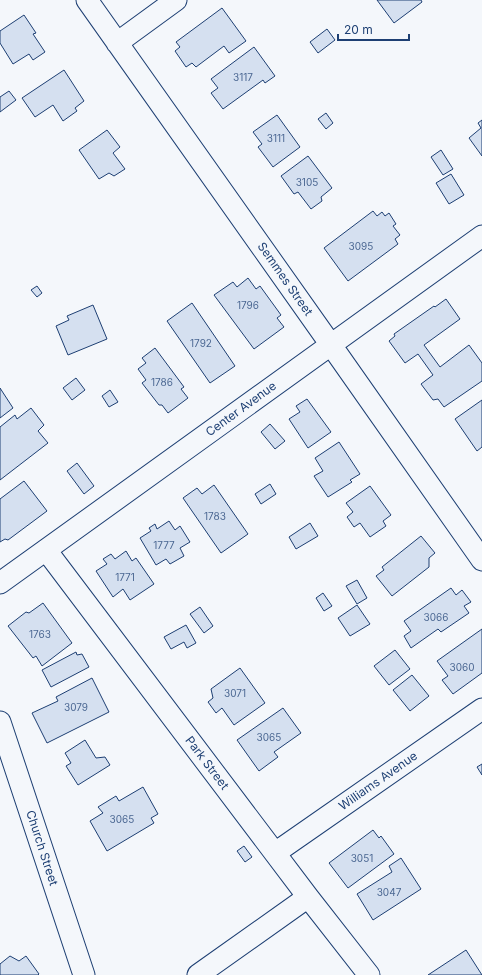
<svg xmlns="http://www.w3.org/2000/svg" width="482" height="975" font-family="Inter,sans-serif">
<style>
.building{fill:#d5e0f0;stroke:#1d3f73}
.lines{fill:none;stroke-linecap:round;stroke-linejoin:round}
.street-casing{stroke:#1d3f73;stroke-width:23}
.street{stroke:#f4f7fb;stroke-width:21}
.labels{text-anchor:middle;stroke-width:3;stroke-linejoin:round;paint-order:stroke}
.number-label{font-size:10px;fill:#4b6792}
.street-label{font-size:12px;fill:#1d3f73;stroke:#f4f7fb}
</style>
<rect width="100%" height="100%" fill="#f4f7fb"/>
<path class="building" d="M377 0H421L422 2 394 23Z
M222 8 246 41 229 53 224 46 196 67 192 63 186 67 175 51 180 47 176 42Z
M24 15 36 33 33 34 45 52 33 60 29 54 13 64 0 43V31Z
M327 29 335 40 318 53 310 42Z
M254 47 275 76 265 83 263 80 223 109 211 93 218 88 211 79Z
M64 70 84 101 75 108 77 111 63 121 53 105 35 117 22 98Z
M9 91 16 100 0 112V97Z
M326 113 333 123 326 129 318 119Z
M277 115 300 147 273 167 258 147 262 144 253 132Z
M482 120V156L469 138 481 128 478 123Z
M107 130 120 147 113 153 125 169 114 176 109 173 99 179 79 150Z
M441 150 453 169 443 175 431 157Z
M308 156 332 188 321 197 322 201 311 209 298 192 294 194 281 176Z
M451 174 464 195 449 204 436 183Z
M373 211 377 216 382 212 385 216 389 213 396 224 393 226 400 235 395 239 398 244 348 281 324 248Z
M248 278 256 289 260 286 281 315 277 318 284 327 254 349 214 295 233 282 237 287Z
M37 286 42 293 37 297 31 290Z
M446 299 460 319 424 345 440 367 469 345 482 363V381L444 407 438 399 433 400 421 384 433 375 418 354 405 363 389 341 395 336 394 334 434 306 435 307Z
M192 303 235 366 210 383 167 321Z
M93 305 107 339 68 355 56 326 69 320 67 316Z
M155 348 184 387 181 389 188 398 168 413 162 405H159L142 383 146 380 138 369 146 363 142 358Z
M76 378 85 390 72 400 63 388Z
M0 388 13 408 0 418Z
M110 390 118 402 109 407 102 396Z
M307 399 331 432 308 448 289 419 300 412 296 406Z
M482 400V447L477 451 455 419Z
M31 408 44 425 38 431 48 443 0 480V427L15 415 17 419Z
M270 424 285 441 275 449 261 432Z
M339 442 360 474 350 480 352 482 328 497 314 476 323 471 315 458Z
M77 463 94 486 84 494 67 471Z
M24 481 47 511 8 540 5 539 0 542V499Z
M270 484 276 494 261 504 255 494Z
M214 485 248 534 221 553 183 498 197 488 202 494Z
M370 486 391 515 383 521 386 526 370 537 360 523 354 527 347 517 353 512 346 503Z
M169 521 175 530 180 526 190 542 180 548 184 556 170 564 166 559 156 565 140 538 151 531 149 528 155 524 157 529Z
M310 523 318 536 296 549 289 537Z
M421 536 435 553 429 558V567L392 596 376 576 384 570 382 567Z
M126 551 132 561 136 558 154 584 130 600 123 589 113 597 96 571 107 564 103 559 111 554 115 559Z
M357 580 367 598 357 604 346 586Z
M451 588 456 595 462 590 471 602 464 606 469 613 441 632 438 629 411 648 404 636 411 631 404 621Z
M323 593 332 606 324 611 316 598Z
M43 603 72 643 42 666 36 656 33 658 8 626 26 612 29 613Z
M357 605 370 624 350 636 338 618Z
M200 607 213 626 204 633 190 614Z
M186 625 196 643 187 648 184 642 171 649 164 637Z
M482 629V673L453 694 442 680 448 676 437 661Z
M395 650 410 669 389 685 374 666Z
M76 652 77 655 82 654 89 667 51 687 42 670Z
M240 668 265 703 234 725 222 708 216 713 208 702 213 698 211 689Z
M412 675 429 696 410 711 393 690Z
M92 678 109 712 47 743 32 713 58 701 56 697Z
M283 708 301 733 274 752 278 757 259 771 237 740Z
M85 740 96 758 105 757 110 765 78 785 66 766 71 763 65 753Z
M482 764V775L477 767Z
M143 787 158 814 151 818 154 823 107 851 90 821 103 813 98 807 116 796 119 801Z
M373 830 379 838 381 836 394 854 348 888 329 863Z
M244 846 252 857 245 862 237 851Z
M401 858 421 889 373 920 357 894 392 872 389 866Z
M466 950 482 975H428Z
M10 956 19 961 26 956 39 974 38 975H0V964Z"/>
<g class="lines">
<g class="street-casing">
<path id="street" d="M87 0 331 345 482 560
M117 43 176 0
M46 550 308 897 369 975
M0 583 482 236
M0 722 84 975
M275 853 482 709
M198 975 308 897"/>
</g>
<use href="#street" class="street"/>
</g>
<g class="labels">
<g class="number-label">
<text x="243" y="81">3117</text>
<text x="276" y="142">3111</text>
<text x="307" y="186">3105</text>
<text x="361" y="250">3095</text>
<text x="248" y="309">1796</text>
<text x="201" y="347">1792</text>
<text x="162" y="386">1786</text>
<text x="215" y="520">1783</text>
<text x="164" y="549">1777</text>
<text x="125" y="581">1771</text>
<text x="436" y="621">3066</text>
<text x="40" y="638">1763</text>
<text x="462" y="671">3060</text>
<text x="235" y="697">3071</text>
<text x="76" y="711">3079</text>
<text x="269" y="741">3065</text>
<text x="122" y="823">3065</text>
<text x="362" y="862">3051</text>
<text x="389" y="896">3047</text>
</g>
<g class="street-label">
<text transform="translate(285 279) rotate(55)" y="4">Semmes Street</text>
<text transform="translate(241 409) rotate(-36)" y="4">Center Avenue</text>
<text transform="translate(207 763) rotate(53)" y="4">Park Street</text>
<text transform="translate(378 781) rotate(-35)" y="4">Williams Avenue</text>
<text transform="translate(42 848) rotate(72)" y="4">Church Street</text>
</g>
</g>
<path d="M338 34v6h71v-6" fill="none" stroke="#1d3f73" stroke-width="2"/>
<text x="344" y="34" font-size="12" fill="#1d3f73" stroke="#f4f7fb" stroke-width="3" paint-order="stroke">20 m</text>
</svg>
